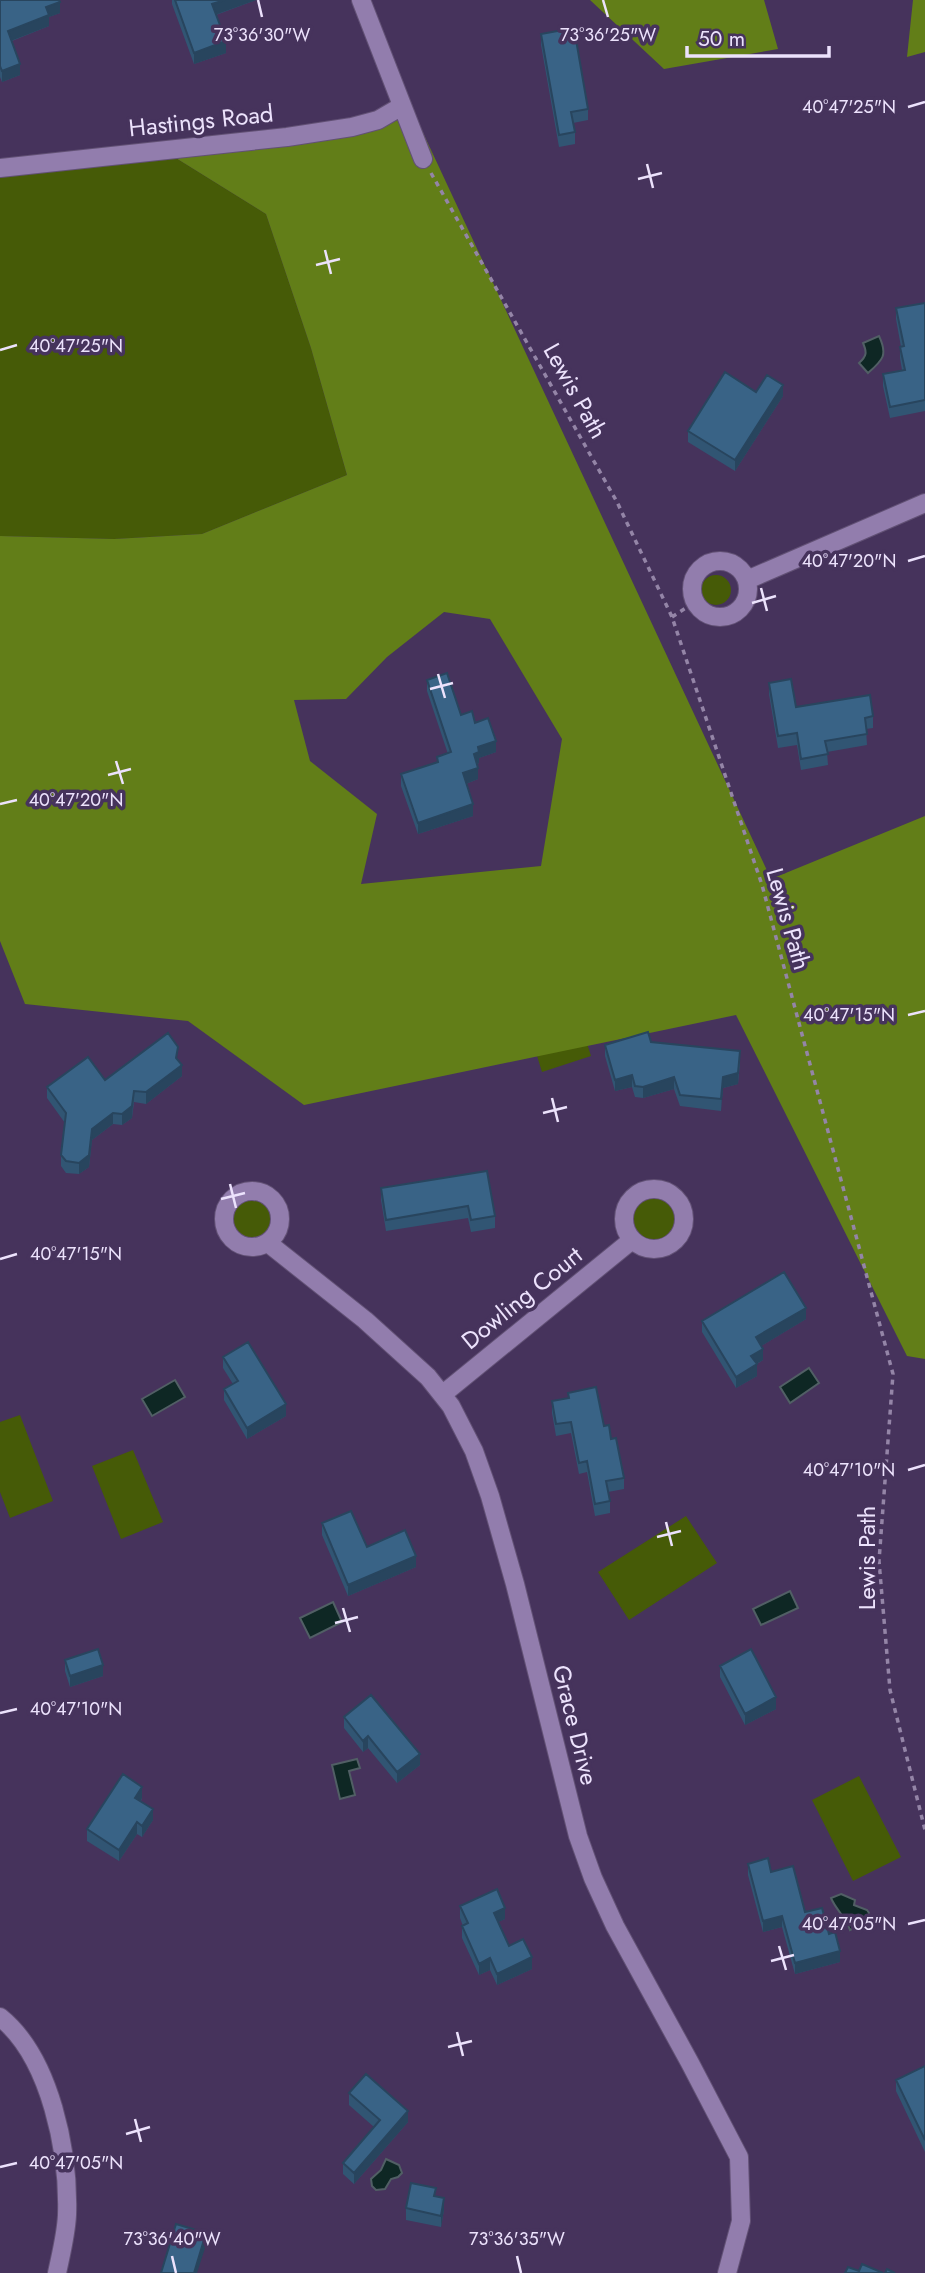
<svg xmlns="http://www.w3.org/2000/svg" width="925" height="2273" font-family="Jost,sans-serif">
<style>
.green{fill:#465b07}
.forest{fill:#627e18;fill-rule:evenodd}
.water{fill:#0e2724;stroke:#515f65;stroke-width:2}
.lines{fill:none;stroke-linecap:round;stroke-linejoin:round}
.minor-casing{stroke:#625175;stroke-width:20}
.path{stroke:#9485a7;stroke-width:3.5;stroke-dasharray:5 5;stroke-linecap:butt}
.minor{stroke:#927dad;stroke-width:18}
.wall{fill:#315573}
.shaded-wall{fill:#28455e}
.building{fill:#396386;stroke:#28455e;stroke-width:2}
.ticks{fill:none;stroke:#ece2fc;stroke-width:2.5}
.labels{text-anchor:middle;stroke-width:7;stroke-linejoin:round;paint-order:stroke}
.street-label{font-size:24px;fill:#ece2fc;stroke:#46335c}
.ticks-label{font-size:18px;text-anchor:middle;fill:#ece2fc;stroke:#46335c;stroke-width:7;stroke-linejoin:round;paint-order:stroke}
</style>
<rect width="100%" height="100%" fill="#46335c"/>
<path class="green" d="M163 150 266 214 311 348 347 475 202 534 114 539 0 536V168Z
M701 590a15 15 0 1 1 30 0a15 15 0 1 1-30 0Z
M566 976 591 1056 542 1072 517 991Z
M630 1220a24 24 0 1 1 48 0a24 24 0 1 1-48 0Z
M231 1218a21 21 0 1 1 42 0a21 21 0 1 1-42 0Z
M20 1415 53 1501 10 1518 0 1492V1422Z
M133 1450 163 1522 121 1539 92 1466Z
M686 1516 717 1563 629 1620 598 1572Z
M859 1776 901 1857 853 1881 812 1800Z"/>
<path class="forest" d="M590 0H764L778 49 664 69Z
M913 0H925V52L907 57Z
M411 107 771 879 925 816V1359L907 1356 736 1015 304 1105 188 1021 25 1004 0 941V536L114 539 202 534 347 475 311 348 266 214 163 150 287 137ZM444 612 490 619 562 739 541 866 361 884 377 814 310 761 294 700 346 699 387 657Z"/>
<path class="water" d="M879 336C888 355 883 360 868 373L859 363C867 356 867 352 863 343Z
M809 1368 819 1383 790 1403 780 1387Z
M175 1380 185 1397 152 1416 142 1399Z
M790 1591 798 1608 761 1625 753 1609Z
M333 1602 342 1622 310 1638 300 1618Z
M357 1759 360 1768 349 1771 355 1795 340 1799 332 1765Z
M841 1894 855 1900 854 1905 867 1910 869 1913 868 1921 850 1930C846 1917 836 1910 831 1898Z
M386 2159 399 2165 402 2173 398 2177 391 2179 385 2189 376 2190 372 2186 371 2179 381 2170Z"/>
<g class="lines">
<g class="minor-casing">
<path id="minor" d="M361 0 423 159
M0 168 287 137 352 127 378 120 402 106
M692 589a28 28 0 1 1 56 0a28 28 0 1 1-56 0Z
M747 580 925 503
M624 1219a30 30 0 1 1 60 0a30 30 0 1 1-60 0Z
M224 1219a28 28 0 1 1 56 0a28 28 0 1 1-56 0Z
M268 1243 365 1320 428 1377 451 1406 474 1451 490 1496 515 1584 578 1836 593 1878 615 1926 690 2063 739 2157 741 2221 727 2273
M443 1394 632 1240
M0 2017C51 2058 69 2153 67 2215 66 2235 61 2254 57 2273"/>
</g>
<path class="path" d="M431 173 617 502 672 617 762 885 893 1374 879 1561 890 1690 925 1830
M672 617 695 602"/>
<use href="#minor" class="minor"/>
</g>
<path class="wall" d="M0 0 60 13 49 17V26L12 41 20 75 2 82 0 77Z
M172 0H256L216 15 226 53 194 64 172 4Z
M541 34 588 109V120L573 123 575 132V144L559 147 541 45Z
M925 303V411L890 418 883 386V374L902 370 900 358V347H901L896 319V308Z
M756 392 783 396 735 471 688 442V431Z
M427 680 461 715 475 723 496 752 479 758V763L477 764 478 779 466 784 473 816 418 834 401 786V774L437 762V757L448 754 427 691Z
M769 683 796 707 873 716V728L866 729 867 745 827 752 828 765 801 770 797 745 778 748 769 694Z
M651 1042 740 1063 738 1084 723 1088 721 1111 680 1106 674 1089 643 1098 635 1097 632 1087 615 1091 605 1056V1045Z
M178 1060 182 1076 146 1104 134 1102 132 1118 122 1125 113 1124 92 1140 89 1167 79 1174 66 1173 61 1166V1155L65 1123 47 1098V1087L105 1080Z
M487 1171 495 1216V1228L471 1232 468 1218 386 1231 381 1200V1188Z
M806 1319 761 1346 763 1360 757 1364V1376L736 1388 702 1332V1321Z
M223 1357 286 1416 247 1439 224 1400V1389L233 1384 223 1368Z
M568 1393 604 1426 611 1439 624 1478V1489L608 1492 610 1501V1513L595 1516 587 1472 579 1474 571 1433 556 1436 552 1413V1401L568 1398Z
M322 1523 367 1547 416 1567 348 1596 322 1535Z
M65 1660 103 1676 70 1687 65 1671Z
M720 1666 776 1709 745 1725 720 1677Z
M344 1717 420 1765 397 1783 368 1748 363 1752 344 1728Z
M142 1798 141 1801 153 1820 142 1837 137 1834 119 1861 87 1841V1829Z
M748 1864 805 1912 829 1934 840 1962 795 1974 782 1927 763 1932 748 1875Z
M460 1906 505 1919 498 1922 509 1946 532 1969 497 1985 490 1970 479 1975 462 1938V1926H463L460 1918Z
M925 2066V2152L896 2091V2080Z
M349 2093 408 2122 354 2184 343 2174V2163L374 2127 349 2105Z
M436 2196 444 2210 441 2227 406 2220V2208Z"/>
<path class="shaded-wall" d="M225 0H256L212 16V4Z
M60 2V13L49 17V26L8 42V31L46 7Z
M226 41V53L194 64V53Z
M20 64V75L2 82V71Z
M783 385V396L735 471V460Z
M496 741V752L479 758V763L474 765V754L478 747Z
M478 768V779L463 785V773Z
M473 804V816L418 834V823Z
M178 1047 176 1069 182 1065V1076L146 1104V1092L176 1058Z
M740 1051 738 1084 723 1088 721 1111 723 1077Z
M632 1075V1087L615 1091V1080Z
M674 1077V1089L643 1098V1087Z
M134 1091 132 1118 122 1125V1114Z
M113 1113V1124L92 1140 89 1167 79 1174V1163L92 1129Z
M806 1308V1319L756 1349V1337Z
M763 1349V1360L751 1367V1356Z
M757 1364V1376L736 1388V1377Z
M286 1404V1416L247 1439V1428Z
M416 1556V1567L348 1596V1585Z
M103 1665V1676L70 1687V1676Z
M776 1697V1709L745 1725V1714Z
M368 1736V1748L363 1752V1741Z
M420 1754V1765L397 1783V1772Z
M142 1787V1798L135 1809V1798Z
M153 1809V1820L142 1837V1826Z
M137 1822V1834L119 1861V1850Z
M505 1908V1919L494 1924V1913Z
M782 1916V1927L763 1932V1921Z
M840 1951V1962L795 1974V1963Z
M532 1957V1969L497 1985V1974Z
M490 1958V1970L479 1975V1964Z
M408 2111V2122L354 2184V2173Z
M444 2198V2210L441 2227V2216Z
M206 2233V2245L197 2273H194Z"/>
<path class="building" d="M0 0H59L60 2 46 7 49 15 8 31 20 64 2 71 0 66Z
M175 0H225L212 4 226 41 194 53Z
M574 28 588 109 571 112 575 132 559 135 541 34Z
M925 303V400L890 407 883 374 905 370 900 347 904 346 896 308Z
M725 372 756 392 767 375 783 385 735 460 688 431Z
M447 673 461 715 472 711 475 723 488 718 496 741 478 747 479 752 474 754 478 768 463 773 473 804 418 823 401 774 438 762 437 757 451 752 427 680Z
M791 679 796 707 870 695 873 716 865 718 867 734 825 741 828 754 801 759 797 733 778 736 769 683Z
M648 1032 651 1042 740 1051 738 1073 723 1077 721 1099 680 1095 674 1077 643 1087 635 1086 632 1075 615 1080 605 1045Z
M168 1033 178 1047 176 1058 182 1065 146 1092 134 1091 132 1106 122 1114 113 1113 92 1129 89 1155 79 1163 66 1161 61 1155 66 1113 47 1087 88 1057 105 1080Z
M487 1171 495 1216 471 1220 468 1206 386 1220 381 1188Z
M784 1272 806 1308 756 1337 763 1349 751 1356 757 1364 736 1377 702 1321Z
M248 1342 286 1404 247 1428 224 1389 238 1381 223 1357Z
M596 1387 604 1426 609 1425 611 1439 616 1438 624 1478 606 1481 610 1501 595 1504 587 1461 579 1463 571 1422 556 1424 552 1401 569 1398 568 1393Z
M351 1511 367 1547 405 1530 416 1556 348 1585 322 1523Z
M98 1649 103 1665 70 1676 65 1660Z
M751 1649 776 1697 745 1714 720 1666Z
M371 1695 420 1754 397 1772 368 1736 363 1741 344 1717Z
M123 1774 142 1787 135 1798 153 1809 142 1826 137 1822 119 1850 87 1829Z
M768 1858 771 1872 793 1866 805 1912 822 1908 829 1934 835 1932 840 1951 795 1963 782 1916 763 1921 748 1864Z
M497 1889 505 1908 494 1913 509 1946 523 1939 532 1957 497 1974 490 1958 479 1964 462 1926 468 1923 460 1906Z
M925 2066V2140L896 2080Z
M366 2074 408 2111 354 2173 343 2163 380 2120 349 2093Z
M411 2183 436 2188 434 2196 444 2198 441 2216 406 2208Z
M176 2224 206 2233 194 2273H161Z
M862 2264 883 2273H845L848 2267 859 2271Z
M887 2269 895 2273H885Z"/>
<path class="ticks" d="M258 0 262 17M603 0 608 17M908 107 925 102M647 164 653 188M638 179 662 173M325 250 331 274M316 265 340 259M0 350 17 345M908 561 925 556M761 588 767 611M752 603 776 596M438 674 445 698M430 689 453 683M116 761 123 784M108 775 131 769M0 804 17 800M908 1015 925 1011M552 1098 558 1122M543 1113 567 1107M230 1184 236 1208M221 1199 245 1193M0 1259 17 1254M908 1470 925 1465M666 1522 672 1546M657 1537 681 1531M343 1608 350 1632M335 1623 358 1617M0 1713 17 1709M908 1924 925 1920M779 1946 786 1970M771 1961 794 1955M457 2032 463 2056M448 2047 472 2041M135 2119 141 2142M126 2134 150 2127M0 2167 17 2163M172 2256 176 2273M517 2256 521 2273"/>
<g class="labels">
<g class="street-label">
<text transform="translate(201 121) rotate(-6)" y="8">Hastings Road</text>
<text transform="translate(575 391) rotate(61)" y="8">Lewis Path</text>
<text transform="translate(788 919) rotate(74)" y="8">Lewis Path</text>
<text transform="translate(522 1298) rotate(-39)" y="8">Dowling Court</text>
<text transform="translate(867 1558) rotate(-90)" y="8">Lewis Path</text>
<text transform="translate(575 1725) rotate(76)" y="8">Grace Drive</text>
</g>
</g>
<g class="ticks-label">
<text x="262" y="41">73°36'30"W</text>
<text x="608" y="41">73°36'25"W</text>
<text x="849" y="113">40°47'25"N</text>
<text x="76" y="352">40°47'25"N</text>
<text x="849" y="567">40°47'20"N</text>
<text x="76" y="806">40°47'20"N</text>
<text x="849" y="1021">40°47'15"N</text>
<text x="76" y="1260">40°47'15"N</text>
<text x="849" y="1476">40°47'10"N</text>
<text x="76" y="1715">40°47'10"N</text>
<text x="849" y="1930">40°47'05"N</text>
<text x="76" y="2169">40°47'05"N</text>
<text x="172" y="2245">73°36'40"W</text>
<text x="517" y="2245">73°36'35"W</text>
</g>
<path d="M687 46v10h142v-10" fill="none" stroke="#ece2fc" stroke-width="3.5"/>
<text x="698" y="46" font-size="21" fill="#ece2fc" stroke="#46335c" stroke-width="5" paint-order="stroke">50 m</text>
</svg>
